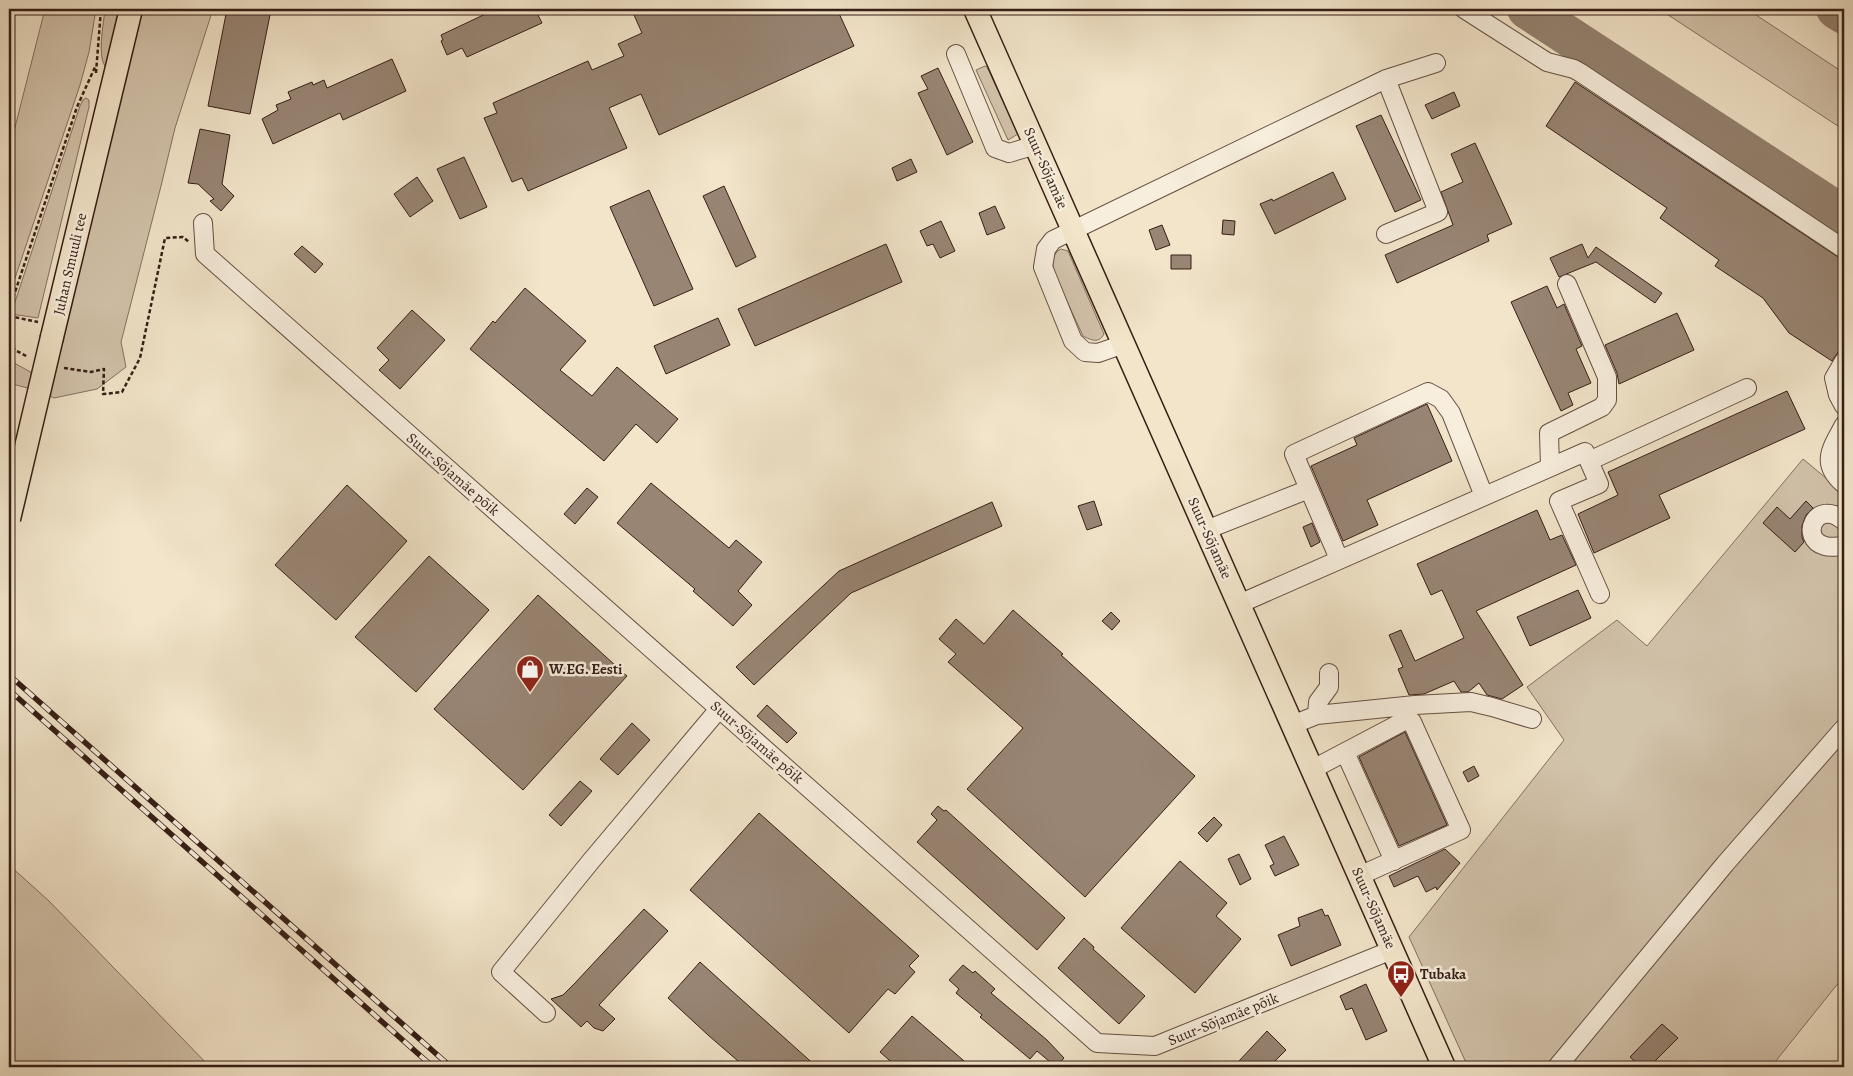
<svg xmlns="http://www.w3.org/2000/svg" width="1853" height="1076" font-family="Alegreya,serif">
<style>
.green{fill:#d2c3ab;stroke:#847060}
.lines{fill:none;stroke-linecap:round;stroke-linejoin:round}
.taxiway{stroke:#948270;stroke-width:40}
.building{fill:#988574;stroke:#361e16}
.minor-casing{stroke:#655043;stroke-width:20}
.major-casing{stroke:#361e16;stroke-width:25}
.path{stroke:#361e16;stroke-width:2.5;stroke-dasharray:4 2.5;stroke-linecap:butt}
.minor{stroke:#f7eedd;stroke-width:18}
.major{stroke:#f2e5ca;stroke-width:22}
.rail-casing{stroke:#361e16;stroke-width:5.5}
.rail{stroke:#f7eedd;stroke-width:4;stroke-dasharray:11;stroke-linecap:butt}
.major-bridge-casing{stroke:#361e16;stroke-width:25;stroke-linecap:butt}
.major-bridge{stroke:#f2e5ca;stroke-width:22}
.labels{text-anchor:middle;stroke-width:5;stroke-linejoin:round;paint-order:stroke}
.street-label{font-size:15px;fill:#361e16;stroke:#f7eedd}
.poi-label{font-size:15px;font-weight:bold;fill:#361e16;stroke:#f7eedd;text-anchor:start}
</style>
<rect width="100%" height="100%" fill="#f2e5ca"/>
<filter id="stains"><feTurbulence type="fractalNoise" baseFrequency=".004" numOctaves="4"/><feColorMatrix values="0 0 0 0 .2 0 0 0 0 .09 0 0 0 0 .02 0 0 0 .5 -.17"/></filter>
<radialGradient id="worn" r=".72"><stop offset=".6" stop-color="#630" stop-opacity="0"/><stop offset="1" stop-color="#630" stop-opacity=".3"/></radialGradient>
<path class="green" d="M45 9H96L89 52 80 85 9 296V151Z
M105 9H123L107 68C96 60 104 22 105 9Z
M141 9H213L175 128 161 186 121 342 126 367 97 389 54 398 50 396Z
M1659 9H1747L1844 73V130Z
M985 66 987 67 1018 134 1008 140 976 70Z
M86 98 89 100V107L38 318 11 314 80 106 83 100Z
M1061 249 1068 251 1104 334C1099 344 1091 340 1083 336L1054 273C1052 264 1052 253 1061 249Z
M9 356 16 364 34 374 31 389 9 383Z
M1803 459 1844 493V976L1771 1067H1468L1409 937 1564 740 1527 687 1617 620 1647 646Z
M9 865 49 901 210 1067H9Z"/>
<g class="lines">
<path class="taxiway" d="M1527 9 1838 212 1844 215
M1836 9 1844 14"/>
</g>
<path class="building" d="M227 9 271 10 250 114 208 106Z
M496 9H535L542 23 467 57 462 48 447 55 441 41 443 40 441 35Z
M648 9H837L854 46 659 135 641 94 609 108 627 148 528 191 522 178 512 182 484 118 497 113 493 103 588 61 592 70 624 56 618 44 642 33 634 15Z
M392 59 406 91 343 120 340 113 273 144 262 119 278 110 276 105 291 99 288 92 312 82 313 85 324 80 327 88Z
M938 68 973 142 947 155 918 93 928 89 921 76Z
M1575 82 1844 261V350L1838 352 1832 361 1789 333 1763 298 1715 266 1719 260 1660 218 1667 208 1546 126Z
M1454 92 1460 106 1432 119 1425 105Z
M1381 115 1421 200 1395 212 1356 126Z
M200 129 230 135 222 184 234 196 221 211 210 201 214 199 198 184 188 183Z
M1475 143 1512 224 1487 235 1489 241 1397 283 1385 255 1453 225 1441 192 1463 182 1451 154Z
M464 157 487 207 460 219 437 169Z
M911 159 917 172 897 181 892 168Z
M1333 172 1346 199 1275 234 1260 204 1272 199 1273 201Z
M417 177 433 201 410 217 394 194Z
M724 186 756 257 736 267 703 196Z
M649 190 693 289 654 306 610 207Z
M995 206 1005 228 987 235 979 213Z
M1223 220 1235 221 1234 235 1222 234Z
M941 221 955 251 940 258 933 244 927 246 920 231Z
M1162 225 1170 245 1156 250 1149 230Z
M886 244 902 282 755 346 738 309Z
M1582 244 1588 258 1596 247 1662 293 1655 303 1596 262 1559 277 1550 258Z
M302 246 323 264 315 273 294 254Z
M1171 255H1191V269H1171Z
M1547 286 1557 308 1564 304 1582 346 1576 349 1591 383 1568 393 1573 405 1561 411 1511 302Z
M525 288 586 341 560 370 592 396 617 367 678 419 657 443 636 424 604 461 470 349 493 321 495 323Z
M412 310 445 340 400 389 379 370 389 360 377 348Z
M1677 313 1694 350 1619 384 1617 373 1605 345Z
M718 318 730 345 666 374 654 346Z
M1787 391 1805 429 1659 495 1670 518 1594 553 1578 514 1618 495 1608 472Z
M1427 404 1452 461 1367 500 1378 525 1343 541 1311 466 1357 445 1354 438Z
M651 483 729 548 736 540 762 562 738 591 752 605 733 626 693 591 695 589 617 523Z
M347 485 407 541 336 620 275 565Z
M587 488 598 497 575 524 564 514Z
M1094 501 1102 525 1087 530 1078 506Z
M1806 501 1813 508 1806 515 1802 526V537L1804 542 1795 552 1763 523 1777 507 1790 519Z
M992 502 1002 526 851 593 754 685 736 667 839 571Z
M1537 510 1550 540 1562 535 1576 565 1476 611 1523 685 1502 699 1487 695 1479 683 1468 692H1461L1454 681 1424 694 1409 695 1398 669 1403 667 1389 635 1401 630 1415 661 1464 638 1442 590 1431 595 1417 564Z
M1312 523 1320 542 1311 547 1303 527Z
M429 556 489 610 416 692 355 637Z
M1578 590 1591 618 1530 646 1517 617Z
M538 595 627 676 523 790 434 709Z
M1013 610 1063 654 1061 655 1195 776 1085 897 967 789 1023 728 948 662 956 654 939 639 956 619 984 644Z
M1111 612 1120 621 1112 630 1102 621Z
M767 705 797 733 787 743 757 716Z
M632 723 650 740 618 775 600 759Z
M1405 732 1447 825 1399 846 1359 757Z
M1474 766 1479 776 1468 782 1463 772Z
M580 781 592 791 561 826 549 815Z
M938 806 944 811 946 810 1065 918 1037 950 917 842 937 820 931 814Z
M759 813 919 956 909 966 915 972 895 994 888 989 849 1033 690 890Z
M1214 817 1222 825 1207 842 1198 833Z
M1284 836 1299 865 1275 876 1270 866 1274 864 1265 845Z
M1445 849 1460 863 1437 890 1436 887 1426 892 1418 876 1394 887 1389 876Z
M1239 854 1251 879 1240 885 1228 859Z
M1180 861 1227 903 1216 916 1241 939 1195 993 1121 928Z
M644 909 668 931 599 1005 615 1019 603 1031 594 1028 587 1021 581 1027 551 999 563 995 575 983Z
M1322 909 1325 916 1328 915 1341 945 1291 966 1278 935 1300 926 1298 918Z
M1084 938 1094 947 1093 949 1145 996 1119 1024 1058 968Z
M700 962 732 991 817 1067H745L708 1035 668 998Z
M963 965 973 973 975 971 995 989 991 993 1047 1040 1064 1058 1056 1067 1037 1051 1030 1059 980 1017 982 1015 956 993 959 989 949 980Z
M1366 984 1387 1031 1366 1040 1352 1008 1346 1010 1340 996Z
M912 1016 971 1067H897L880 1052Z
M1662 1024 1678 1038 1649 1067H1641L1630 1057Z
M1267 1031 1286 1050 1269 1067H1246L1239 1061Z"/>
<g class="lines">
<g class="minor-casing">
<path id="minor" d="M1464 9 1547 62 1574 69 1581 73 1844 249
M956 54 995 148 1009 153 1036 145
M203 223 205 254 1097 1043 1155 1046 1392 950
M1386 234 1438 212 1386 79
M1124 344 1098 353 1085 352 1073 341 1043 267 1046 249 1053 240 1386 79 1436 63
M1844 361 1834 378 1838 395 1844 406
M1844 425C1832 448 1819 463 1844 484
M1589 461 1747 388
M1550 467 1549 433 1602 407 1607 400V377L1567 284
M1844 521C1816 497 1798 539 1825 546 1831 548 1838 546 1844 546
M1206 530 1309 489
M1339 559 1294 454 1428 392 1441 399 1451 413 1484 496
M1239 604 1585 452 1599 484 1559 501 1600 594
M1317 715 1318 702 1329 687V673
M1292 725 1317 715 1415 705 1471 702 1492 707 1532 719
M1345 752 1394 861
M1313 769 1404 721 1412 722 1461 830 1359 876
M546 1013 501 972 591 861 719 709
M1557 1067 1725 864 1844 728"/>
</g>
<g class="major-casing">
<path id="major" d="M975 9 1444 1067
M52 337 131 9"/>
</g>
<path class="path" d="M96 73 101 9
M9 310 77 107 95 67
M9 316 38 322
M9 341 15 350 28 357
M64 368 91 372 104 369 103 394 122 392 140 358 165 238 183 237 189 242"/>
<use href="#minor" class="minor"/>
<use href="#major" class="major"/>
<g class="rail-casing">
<path id="rail" d="M9 675 451 1067
M9 690 433 1067"/>
</g>
<use href="#rail" class="rail"/>
<g class="major-bridge-casing">
<path id="major-bridge" d="M9 519 52 337"/>
</g>
<use href="#major-bridge" class="major-bridge"/>
</g>
<defs>
<g id="shop-pin" transform="scale(1.4375)"><path d="M0 17L-7.5 6A9.5 9.5 0 1 1 7.5 6Z" fill="#8f2418" stroke="#f7eedd"/><path d="M-5-2.5h2.3a2.7 3.5 0 0 1 5.4 0H5L5.5 6h-11ZM-1.5-2.5h3a1.5 2.3 0 0 0-3 0Z" fill="#fff"/></g>
<g id="bus-pin" transform="scale(1.4375)"><path d="M0 17L-7.5 6A9.5 9.5 0 1 1 7.5 6Z" fill="#8f2418" stroke="#f7eedd"/><path d="M-5-6H5V4H4V6H2V4H-2V6H-4V4H-5ZM-3.5-4V0h7V-4ZM-3.5 1.2v1.5H-2V1.2ZM2 1.2v1.5H3.5V1.2Z" fill="#fff"/></g>
</defs>
<g fill-rule="evenodd">
<use href="#shop-pin" x="530" y="669"/>
<use href="#bus-pin" x="1401" y="974"/>
</g>
<g class="labels">
<g class="street-label">
<text transform="translate(1046 168) rotate(66)" y="5">Suur-Sõjamäe</text>
<text transform="translate(70 264) rotate(-77)" y="5">Juhan Smuuli tee</text>
<text transform="translate(453 474) rotate(41)" y="5">Suur-Sõjamäe põik</text>
<text transform="translate(1210 538) rotate(66)" y="5">Suur-Sõjamäe</text>
<text transform="translate(757 742) rotate(41)" y="5">Suur-Sõjamäe põik</text>
<text transform="translate(1374 908) rotate(66)" y="5">Suur-Sõjamäe</text>
<text transform="translate(1223 1019) rotate(-22)" y="5">Suur-Sõjamäe põik</text>
</g>
<g class="poi-label">
<text x="549" y="674">W.EG. Eesti</text>
<text x="1420" y="979">Tubaka</text>
</g>
</g>
<rect width="1853" height="1076" fill="none" stroke="#f2e5ca" stroke-width="30"/>
<rect x="10" y="10" width="1833" height="1056" fill="none" stroke="#361e16" stroke-width="2.5"/>
<rect x="15" y="15" width="1823" height="1046" fill="none" stroke="#361e16"/>
<rect width="100%" height="100%" filter="url(#stains)"/>
<rect width="100%" height="100%" fill="url(#worn)"/>
</svg>
